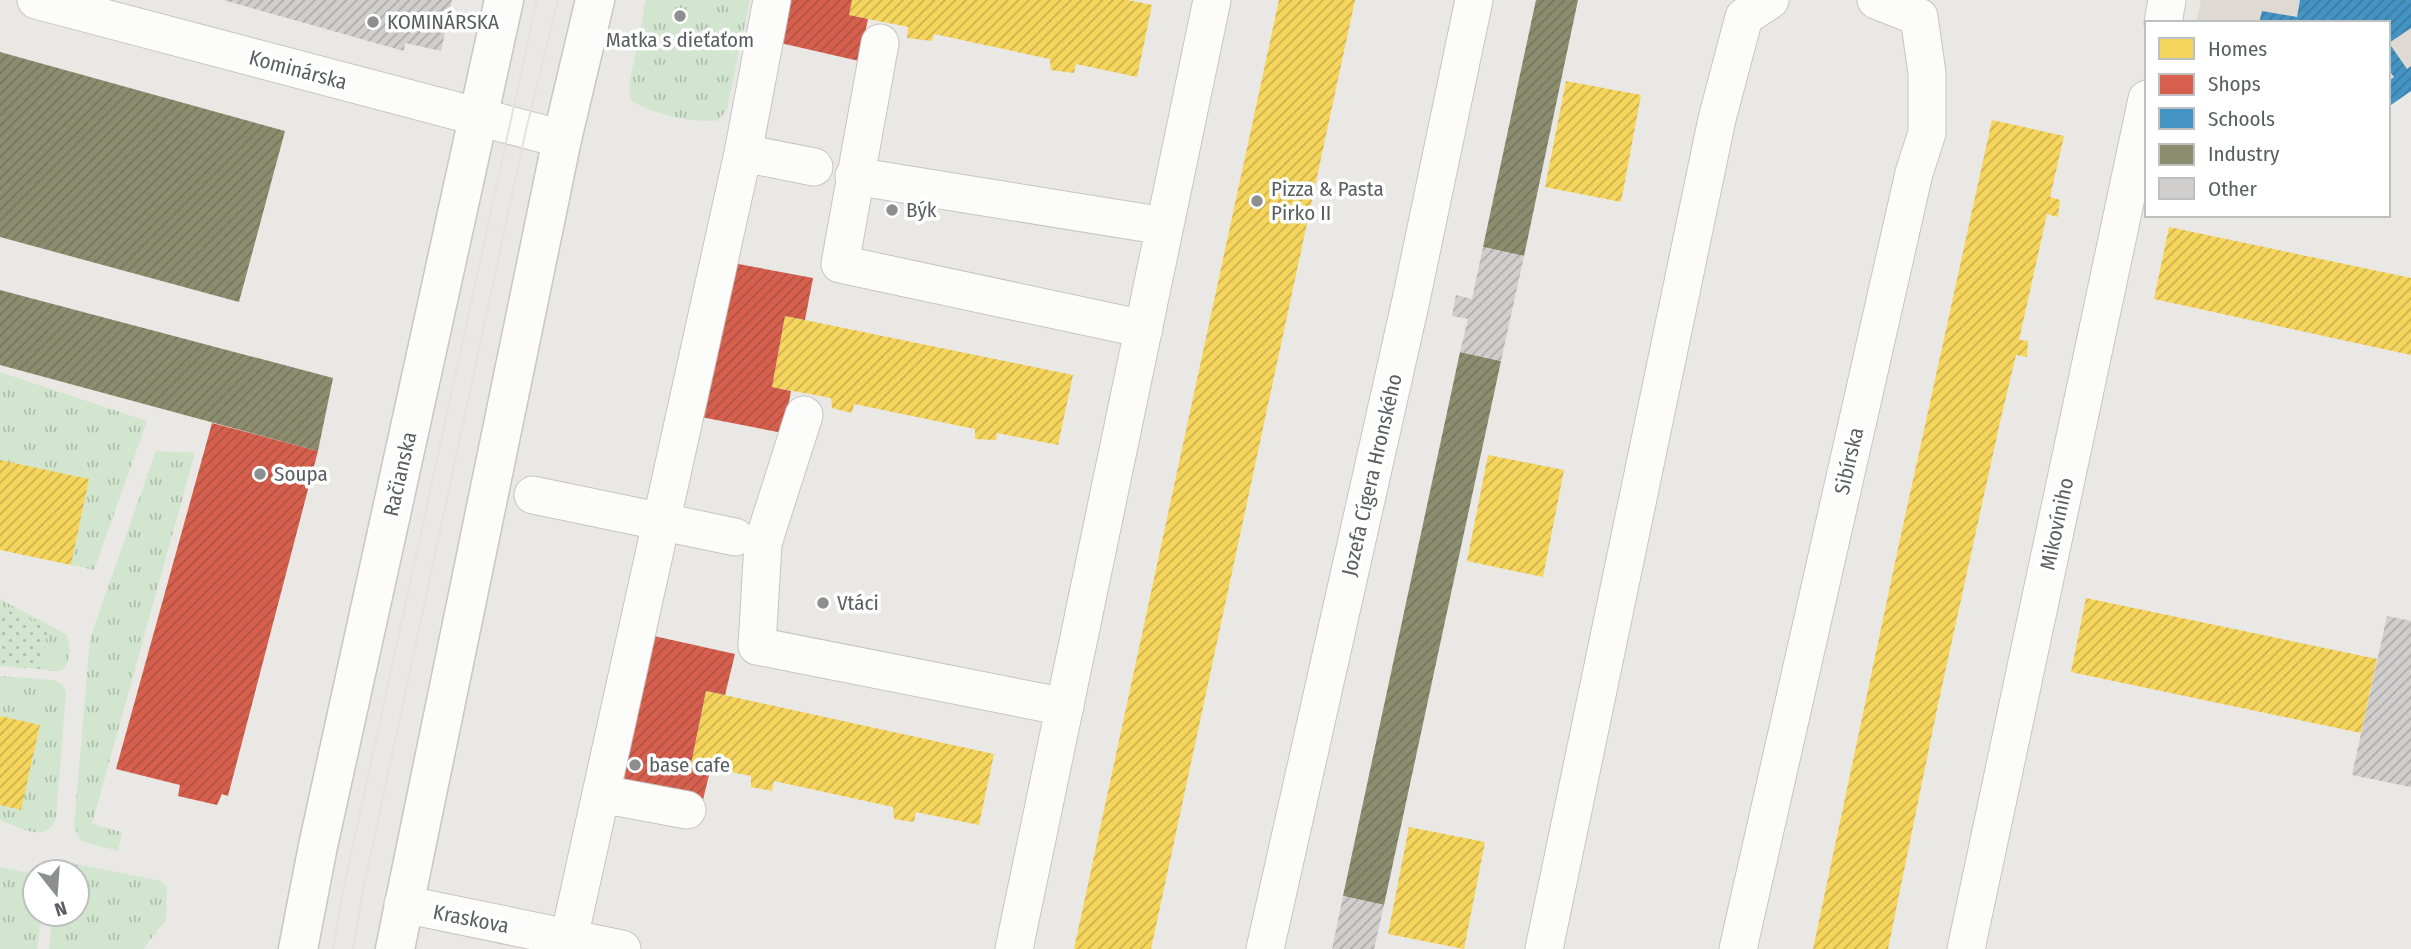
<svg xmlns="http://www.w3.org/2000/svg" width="2411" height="949" font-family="'Fira Sans Condensed',sans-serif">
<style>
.education{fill:#dedad3}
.grass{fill:url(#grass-tufts)}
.park{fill:url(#park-dots)}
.homes{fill:url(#homes-hatch)}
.shops{fill:url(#shops-hatch)}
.schools{fill:url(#schools-hatch)}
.industry{fill:url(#industry-hatch)}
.building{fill:url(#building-hatch)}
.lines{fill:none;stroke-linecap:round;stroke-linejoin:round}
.street-casing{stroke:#c5c5c4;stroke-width:39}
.secondary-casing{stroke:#c6c6c6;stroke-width:41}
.street{stroke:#fcfcfb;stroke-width:37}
.secondary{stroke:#fcfcfb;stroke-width:38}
.tram{stroke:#e2e2e1;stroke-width:2}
.poi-dot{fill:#8c8e90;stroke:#fff;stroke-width:2.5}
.labels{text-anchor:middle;stroke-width:7;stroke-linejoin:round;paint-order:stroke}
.poi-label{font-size:21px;fill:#5a5e62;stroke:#fff;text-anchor:start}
.street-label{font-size:21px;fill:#5a5e62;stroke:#fff}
</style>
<defs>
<pattern id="grass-tufts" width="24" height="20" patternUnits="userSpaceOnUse" patternTransform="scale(1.75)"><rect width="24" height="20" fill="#d2e6cf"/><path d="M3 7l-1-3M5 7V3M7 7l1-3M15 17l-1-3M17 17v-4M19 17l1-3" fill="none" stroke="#adbeab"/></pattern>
<pattern id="park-dots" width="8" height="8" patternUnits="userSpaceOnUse" patternTransform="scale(1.75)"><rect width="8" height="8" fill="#d2e6cf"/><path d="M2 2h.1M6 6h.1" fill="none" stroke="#adbeab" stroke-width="1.8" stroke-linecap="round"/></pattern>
<pattern id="homes-hatch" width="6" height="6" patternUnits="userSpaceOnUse" patternTransform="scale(1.75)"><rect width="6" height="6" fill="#f6d55c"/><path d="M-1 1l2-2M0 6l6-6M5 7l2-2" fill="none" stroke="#cab04f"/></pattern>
<pattern id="shops-hatch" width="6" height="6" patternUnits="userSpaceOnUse" patternTransform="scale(1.75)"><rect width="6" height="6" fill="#d6604d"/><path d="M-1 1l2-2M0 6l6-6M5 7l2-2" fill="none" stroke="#b15243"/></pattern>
<pattern id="schools-hatch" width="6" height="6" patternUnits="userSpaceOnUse" patternTransform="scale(1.75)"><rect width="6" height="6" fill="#4393c3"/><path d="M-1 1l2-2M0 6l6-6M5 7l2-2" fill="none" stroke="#3b7ba2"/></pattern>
<pattern id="industry-hatch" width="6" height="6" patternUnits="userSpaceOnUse" patternTransform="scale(1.75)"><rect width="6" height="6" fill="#8c8c6e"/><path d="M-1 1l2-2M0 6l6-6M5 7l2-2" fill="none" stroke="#75765e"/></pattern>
<pattern id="building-hatch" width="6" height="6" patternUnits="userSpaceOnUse" patternTransform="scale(1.75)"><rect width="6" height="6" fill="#d1cfcd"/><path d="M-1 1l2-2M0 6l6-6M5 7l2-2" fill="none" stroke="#adabaa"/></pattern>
</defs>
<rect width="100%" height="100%" fill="#eae8e4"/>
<path class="education" d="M2201 0H2411V91L2388 107V23H2196Z"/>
<path class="grass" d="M646 0H750L727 109 719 120C697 124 649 114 631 100L629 86Z
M0 372 147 421 94 570 71 565 89 479 0 460Z
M156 451 195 453 92 824 122 832 118 851 81 841 74 827 90 638Z
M0 599 66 634C71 642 72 667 59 671 55 672 46 670 41 669L48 627 0 607Z
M0 676 53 680C62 682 64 685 66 694L56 818C48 845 18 827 0 820V805L21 810 40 725 0 716Z
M61 861 161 881 167 887 166 920 143 949H49L53 914H77V872H59Z
M0 867 30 873 35 877V914H42L37 949H0Z"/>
<path class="park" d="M0 607 48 627 41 669 0 666Z"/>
<path class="homes" d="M852 0H1128L1152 5 1137 77 1076 64 1074 73 1051 70 1050 59 934 34 932 41 907 38 908 27 849 15Z
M1279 0H1355L1151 949H1074Z
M1566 81 1641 95 1621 202 1545 187Z
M1992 120 2064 136 2050 197 2060 200 2058 217 2047 214 2019 340 2028 341 2027 357 2016 355 2000 422 1937 709 1888 949H1813L1899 544Z
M2169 227 2411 278V355L2154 299Z
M785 316 1073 375 1058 445 997 433 996 440 975 439V429L854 404 852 413 832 408 831 398 772 387Z
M1488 455 1564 470 1543 577 1467 561Z
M0 460 89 479 71 565 0 550Z
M2086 598 2377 659 2361 733 2071 672Z
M706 691 994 754 979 825 916 812 914 822 894 819 893 807 774 781 772 791 751 787V776L691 764Z
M0 716 40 725 21 810 0 805Z
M1409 827 1485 842 1464 949 1388 934Z"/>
<path class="shops" d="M785 0H852L849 15 868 19 859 61 776 42Z
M733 263 813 278 805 320 785 316 772 387 791 391 783 433 701 417Z
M212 423 318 451 228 796 222 794 217 805 178 796 180 785 116 769Z
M654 636 735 654 725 695 706 691 691 764 711 767 701 808 620 792Z"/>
<path class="schools" d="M2300 0H2411V28L2389 43 2407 69 2411 66V91L2388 107V82L2394 77 2388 69V23H2259L2262 11 2297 17Z"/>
<path class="industry" d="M1536 0H1578L1524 256 1483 247Z
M0 52 285 131 239 302 0 237Z
M0 290 333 378 318 451 0 365Z
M1460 352 1501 361 1384 905 1343 896Z"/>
<path class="building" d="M223 0H452L441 51 405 43 404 51Z
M1483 247 1524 256 1501 361 1460 352 1468 319 1452 316 1456 295 1472 299Z
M2387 616 2411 621V787L2352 775Z
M1343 896 1384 905 1374 949H1332Z"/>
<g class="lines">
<g class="street-casing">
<path id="street" d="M36 0 562 139
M2163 23 2167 0
M880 43 840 264 1144 329
M743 153 814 167
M854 176 1164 226
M804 415 763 543 757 646 1065 707
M533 495 735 537
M601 794 687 810
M403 904 622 949
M569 938 743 153 772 0
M1014 949 1212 0
M1265 949 1411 300 1474 0
M1544 949 1717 119 1744 17 1770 0
M1738 949 1914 173 1927 133V73L1919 17 1876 0
M1966 949 2147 99"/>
</g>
<g class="secondary-casing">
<path id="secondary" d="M298 949 318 846 504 0
M395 949 562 139 595 0"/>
</g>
<use href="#street" class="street"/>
<use href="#secondary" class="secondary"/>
<path class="tram" d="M333 949 343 891 537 0
M353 949 362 895 526 130 558 0"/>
</g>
<g class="poi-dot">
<circle cx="680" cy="16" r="7"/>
<circle cx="373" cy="22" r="7"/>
<circle cx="1257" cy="201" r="7"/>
<circle cx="892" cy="210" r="7"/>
<circle cx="260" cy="474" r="7"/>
<circle cx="823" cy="603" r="7"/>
<circle cx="635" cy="765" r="7"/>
</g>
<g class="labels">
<g class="poi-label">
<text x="387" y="29">KOMINÁRSKA</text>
<text x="680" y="47" text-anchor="middle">Matka s dieťaťom</text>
<text x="1271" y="196">Pizza &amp; Pasta<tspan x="1271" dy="24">Pirko II</tspan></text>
<text x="906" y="217">Býk</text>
<text x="274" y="481">Soupa</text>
<text x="837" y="610">Vtáci</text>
<text x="649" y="772">base cafe</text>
</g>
<g class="street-label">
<text transform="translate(298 70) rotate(15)" y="7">Kominárska</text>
<text transform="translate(1849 461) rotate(-77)" y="7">Sibírska</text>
<text transform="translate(400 474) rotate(-77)" y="7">Račianska</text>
<text transform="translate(1372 475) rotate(-77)" y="7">Jozefa Cígera Hronského</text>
<text transform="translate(2057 524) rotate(-78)" y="7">Mikovíniho</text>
<text transform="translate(471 919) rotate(11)" y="7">Kraskova</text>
</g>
</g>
<rect x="2145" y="21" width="245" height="196" fill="#ffffff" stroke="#bdbfc0" stroke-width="2"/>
<rect x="2159" y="38" width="35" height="21" fill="#f6d55c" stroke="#bdbfc0" stroke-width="2"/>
<text x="2208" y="56" font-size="21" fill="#5a5e62">Homes</text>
<rect x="2159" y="74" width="35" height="21" fill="#d6604d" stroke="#bdbfc0" stroke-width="2"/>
<text x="2208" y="91" font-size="21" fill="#5a5e62">Shops</text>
<rect x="2159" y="108" width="35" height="21" fill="#4393c3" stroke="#bdbfc0" stroke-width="2"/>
<text x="2208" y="126" font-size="21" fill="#5a5e62">Schools</text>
<rect x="2159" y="144" width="35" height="21" fill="#8c8c6e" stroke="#bdbfc0" stroke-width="2"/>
<text x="2208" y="161" font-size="21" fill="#5a5e62">Industry</text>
<rect x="2159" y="178" width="35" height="21" fill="#d1cfcd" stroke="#bdbfc0" stroke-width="2"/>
<text x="2208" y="196" font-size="21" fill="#5a5e62">Other</text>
<g transform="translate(56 893) rotate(163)"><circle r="33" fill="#ffffff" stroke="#bdbfc0" stroke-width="2"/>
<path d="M0-5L12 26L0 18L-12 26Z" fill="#8c8e90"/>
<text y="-10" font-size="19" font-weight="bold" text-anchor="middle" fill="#5a5e62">N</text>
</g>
</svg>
